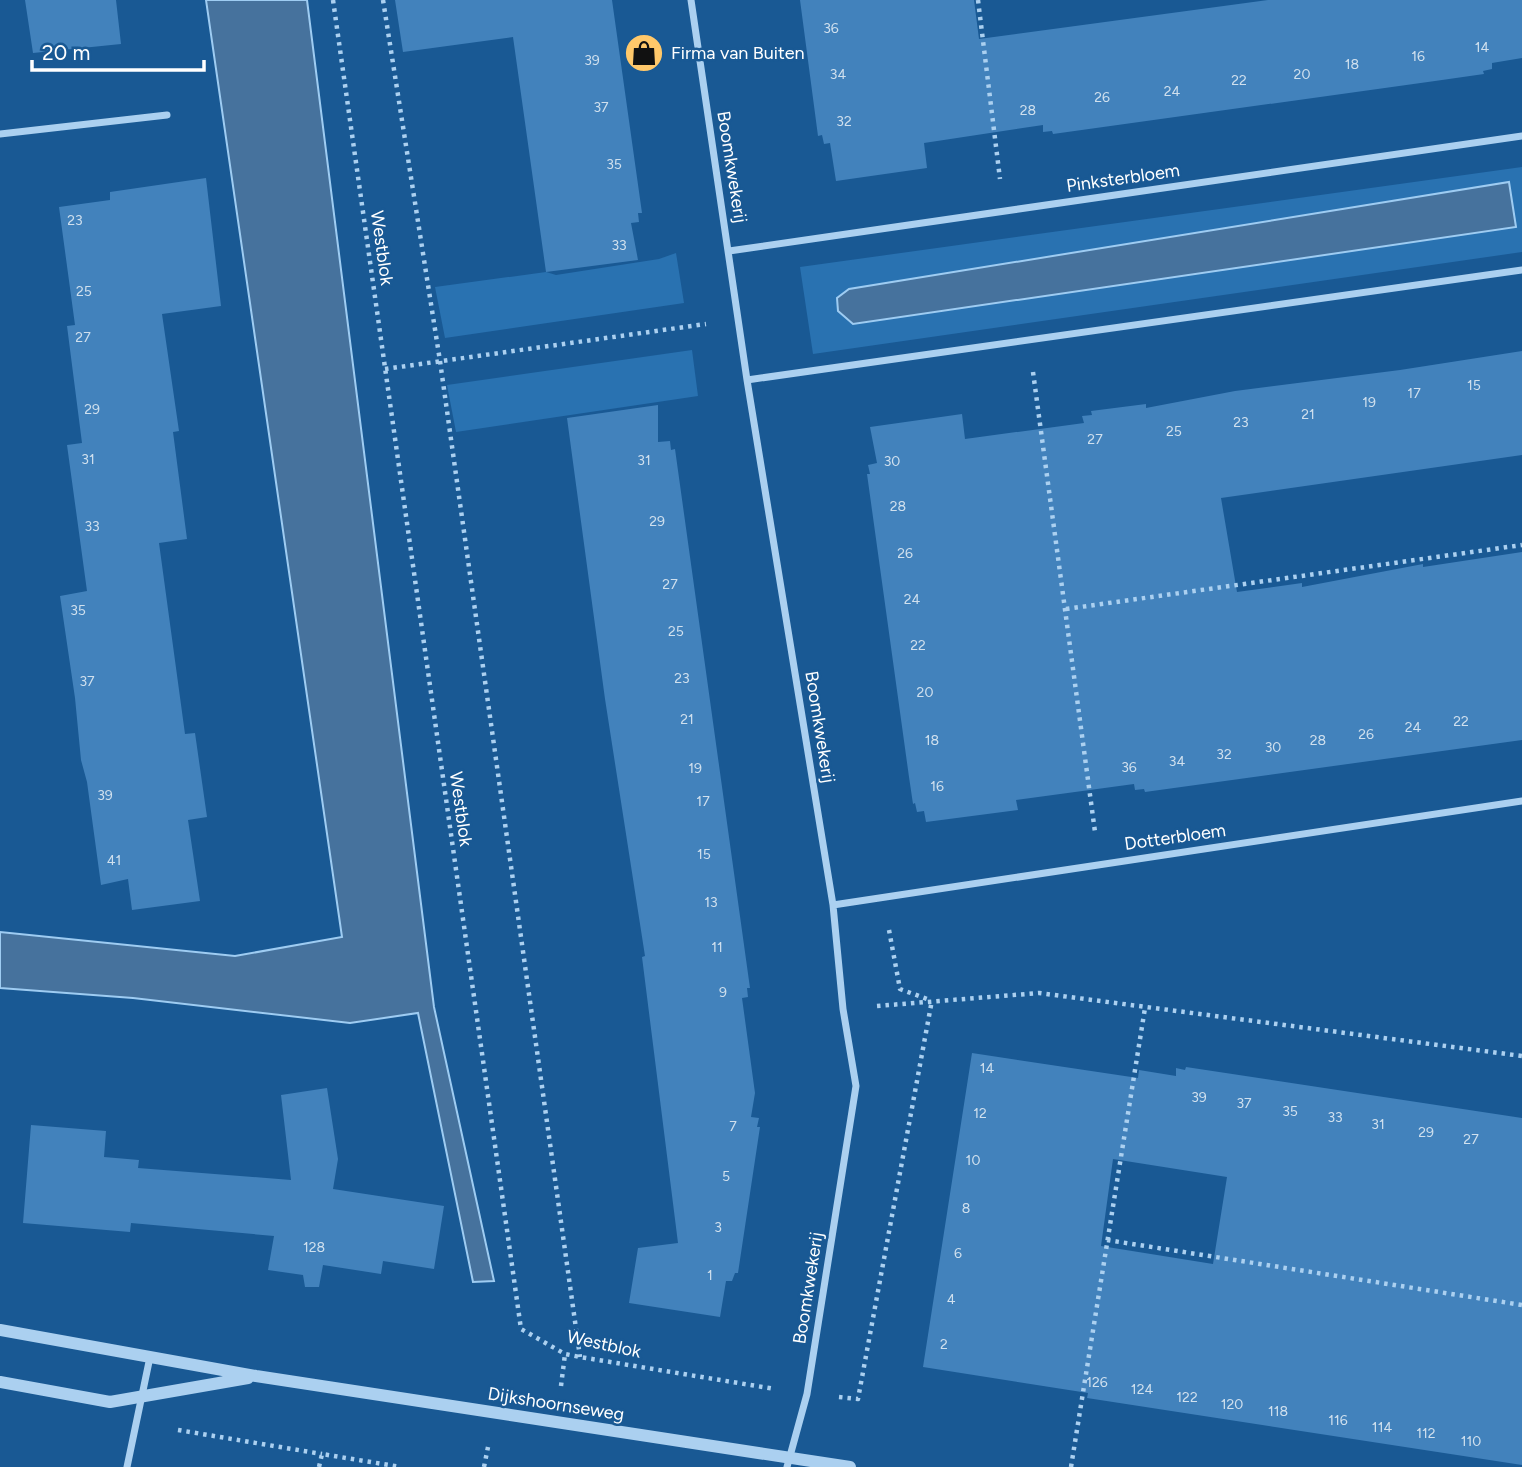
<svg xmlns="http://www.w3.org/2000/svg" width="1522" height="1467" font-family="Figtree,sans-serif">
<style>
.green{fill:#2972b1;fill-rule:evenodd}
.water{fill:#46729d;stroke:#9eccf2;stroke-width:2}
.building{fill:#4282bc;fill-rule:evenodd}
.lines{fill:none;stroke-linecap:round;stroke-linejoin:round}
.path{stroke:#abd0f0;stroke-width:4.5;stroke-dasharray:3.5 5;stroke-linecap:butt}
.minor{stroke:#abd0f0;stroke-width:7}
.tertiary{stroke:#abd0f0;stroke-width:12}
.labels{text-anchor:middle;stroke-width:5;stroke-linejoin:round;paint-order:stroke}
.number-label{font-size:14px;fill:#d0e0ee}
.poi-label{font-size:18px;fill:#fff;stroke:#195994;text-anchor:start}
.street-label{font-size:18px;fill:#fff;stroke:#195994}
</style>
<rect width="100%" height="100%" fill="#195994"/>
<path class="green" d="M1522 167V252L813 354 800 267ZM1509 182 1515 227 853 323 838 311 837 299 849 289Z
M676 253 684 303 445 338 435 287 546 272 556 275 659 259Z
M692 350 698 396 456 432 447 385Z"/>
<path class="water" d="M206 0H307L434 1007 494 1281 473 1282 418 1013 350 1023 133 998 0 988V932L235 956 342 937Z
M1509 182 1516 227 853 324 838 311 837 298 849 289Z"/>
<path class="building" d="M25 0H116L121 44 33 53Z
M395 0H612L642 213H638L639 222 631 223 638 260 546 272 513 37 403 52Z
M800 0H974L979 39 1268 0H1522V58L1492 63V69L1483 71 1484 74 1435 81 1053 134 1052 131 1043 132V125L924 143 927 168 836 181 830 143 824 144 822 135 818 136Z
M206 178 221 306 162 314 179 431 173 432 187 539 159 543 185 734 195 733 207 817 188 820 200 901 132 910 128 879 101 885 87 782 81 760 75 698 60 596 87 591 67 445 82 443 67 326 75 325 59 207 110 200V192Z
M1522 351V455L1221 498 1237 592 1302 583V587L1423 564V567L1522 552V740L1145 792 1144 789 1135 790 1134 784 1016 800 1018 810 926 822 924 811 917 812 915 803 913 804 909 777 867 474H870L868 465 877 463 870 427 962 414 965 439 1084 423 1082 416 1092 415 1091 411 1146 404V408L1235 391 1400 370Z
M658 405V442L670 441 671 450 675 449 750 988H747L748 997 742 998 755 1093 751 1117 759 1118 757 1127H760L738 1273H735L732 1281H726L720 1317 629 1303 638 1248 678 1243 642 957 645 956 605 699 567 418Z
M972 1053 1138 1078 1139 1070 1176 1076V1068L1185 1070 1186 1067 1522 1118V1465L1087 1398 1088 1393 923 1367ZM1113 1159 1227 1177 1213 1264 1101 1246Z
M327 1088 338 1159 333 1189 444 1206 434 1269 383 1261 381 1274 323 1265 319 1287H305L303 1275 268 1270 274 1236 131 1223 130 1232 23 1223 31 1125 106 1131 104 1157 139 1160 138 1168 291 1180 281 1095Z"/>
<g class="lines">
<path class="path" d="M333 0 521 1329 565 1354 580 1357 775 1389
M383 0 440 361 580 1357
M978 0 1000 179
M385 369 706 324
M1033 372 1095 832
M1066 609 1522 545
M889 930 900 989 927 999
M877 1006 1039 993 1522 1056
M1107 1240 1522 1305
M561 1386 565 1354
M839 1397 858 1399 932 1000
M178 1430 322 1454
M319 1467 322 1454 401 1467
M484 1467 488 1447
M1071 1467 1145 1008"/>
<path class="minor" d="M691 0 747 380 833 905 843 1009 856 1086 807 1394 787 1467
M0 134 167 115
M729 251 1522 136
M747 380 1522 270
M833 905 1522 801
M127 1467 150 1357"/>
<path class="tertiary" d="M0 1330 256 1376 850 1467
M0 1382 110 1402 248 1378"/>
</g>
<defs>
<g id="shop-disc" transform="scale(2.0125)"><circle r="9.5" fill="#ffc86a" stroke="#195994"/><path d="M-5-2.5h2.3a2.7 3.5 0 0 1 5.4 0H5L5.5 6h-11ZM-1.5-2.5h3a1.5 2.3 0 0 0-3 0Z" fill="#111"/></g>
</defs>
<g fill-rule="evenodd">
<use href="#shop-disc" x="644" y="53"/>
</g>
<g class="labels">
<g class="number-label">
<text x="831" y="33">36</text>
<text x="1482" y="52">14</text>
<text x="1418" y="61">16</text>
<text x="592" y="65">39</text>
<text x="1352" y="69">18</text>
<text x="838" y="79">34</text>
<text x="1302" y="79">20</text>
<text x="1239" y="85">22</text>
<text x="1172" y="96">24</text>
<text x="1102" y="102">26</text>
<text x="601" y="112">37</text>
<text x="1028" y="115">28</text>
<text x="844" y="126">32</text>
<text x="614" y="169">35</text>
<text x="75" y="225">23</text>
<text x="619" y="250">33</text>
<text x="84" y="296">25</text>
<text x="83" y="342">27</text>
<text x="1474" y="390">15</text>
<text x="1414" y="398">17</text>
<text x="1369" y="407">19</text>
<text x="92" y="414">29</text>
<text x="1308" y="419">21</text>
<text x="1241" y="427">23</text>
<text x="1174" y="436">25</text>
<text x="1095" y="444">27</text>
<text x="88" y="464">31</text>
<text x="644" y="465">31</text>
<text x="892" y="466">30</text>
<text x="898" y="511">28</text>
<text x="657" y="526">29</text>
<text x="92" y="531">33</text>
<text x="905" y="558">26</text>
<text x="670" y="589">27</text>
<text x="912" y="604">24</text>
<text x="78" y="615">35</text>
<text x="676" y="636">25</text>
<text x="918" y="650">22</text>
<text x="682" y="683">23</text>
<text x="87" y="686">37</text>
<text x="925" y="697">20</text>
<text x="687" y="724">21</text>
<text x="1461" y="726">22</text>
<text x="1413" y="732">24</text>
<text x="1366" y="739">26</text>
<text x="932" y="745">18</text>
<text x="1318" y="745">28</text>
<text x="1273" y="752">30</text>
<text x="1224" y="759">32</text>
<text x="1177" y="766">34</text>
<text x="1129" y="772">36</text>
<text x="695" y="773">19</text>
<text x="937" y="791">16</text>
<text x="105" y="800">39</text>
<text x="703" y="806">17</text>
<text x="704" y="859">15</text>
<text x="114" y="865">41</text>
<text x="711" y="907">13</text>
<text x="717" y="952">11</text>
<text x="723" y="997">9</text>
<text x="987" y="1073">14</text>
<text x="1199" y="1102">39</text>
<text x="1244" y="1108">37</text>
<text x="1290" y="1116">35</text>
<text x="980" y="1118">12</text>
<text x="1335" y="1122">33</text>
<text x="1378" y="1129">31</text>
<text x="733" y="1131">7</text>
<text x="1426" y="1137">29</text>
<text x="1471" y="1144">27</text>
<text x="973" y="1165">10</text>
<text x="726" y="1181">5</text>
<text x="966" y="1213">8</text>
<text x="718" y="1232">3</text>
<text x="314" y="1252">128</text>
<text x="958" y="1258">6</text>
<text x="710" y="1280">1</text>
<text x="951" y="1304">4</text>
<text x="944" y="1349">2</text>
<text x="1097" y="1387">126</text>
<text x="1142" y="1394">124</text>
<text x="1187" y="1402">122</text>
<text x="1232" y="1409">120</text>
<text x="1278" y="1416">118</text>
<text x="1338" y="1425">116</text>
<text x="1382" y="1432">114</text>
<text x="1426" y="1438">112</text>
<text x="1471" y="1446">110</text>
</g>
<g class="poi-label">
<text x="671" y="59">Firma van Buiten</text>
</g>
<g class="street-label">
<text transform="translate(732 167) rotate(81)" y="6">Boomkwekerij</text>
<text transform="translate(1123 178) rotate(-8)" y="6">Pinksterbloem</text>
<text transform="translate(382 248) rotate(82)" y="6">Westblok</text>
<text transform="translate(820 727) rotate(81)" y="6">Boomkwekerij</text>
<text transform="translate(461 809) rotate(82)" y="6">Westblok</text>
<text transform="translate(1175 837) rotate(-8)" y="6">Dotterbloem</text>
<text transform="translate(808 1288) rotate(-81)" y="6">Boomkwekerij</text>
<text transform="translate(604 1344) rotate(12)" y="6">Westblok</text>
<text transform="translate(556 1404) rotate(9)" y="6">Dijkshoornseweg</text>
</g>
</g>
<path d="M32 60v10h172v-10" fill="none" stroke="#ffffff" stroke-width="3.5"/>
<text x="42" y="60" font-size="21" fill="#ffffff" stroke="#195994" stroke-width="5" paint-order="stroke">20 m</text>
</svg>
